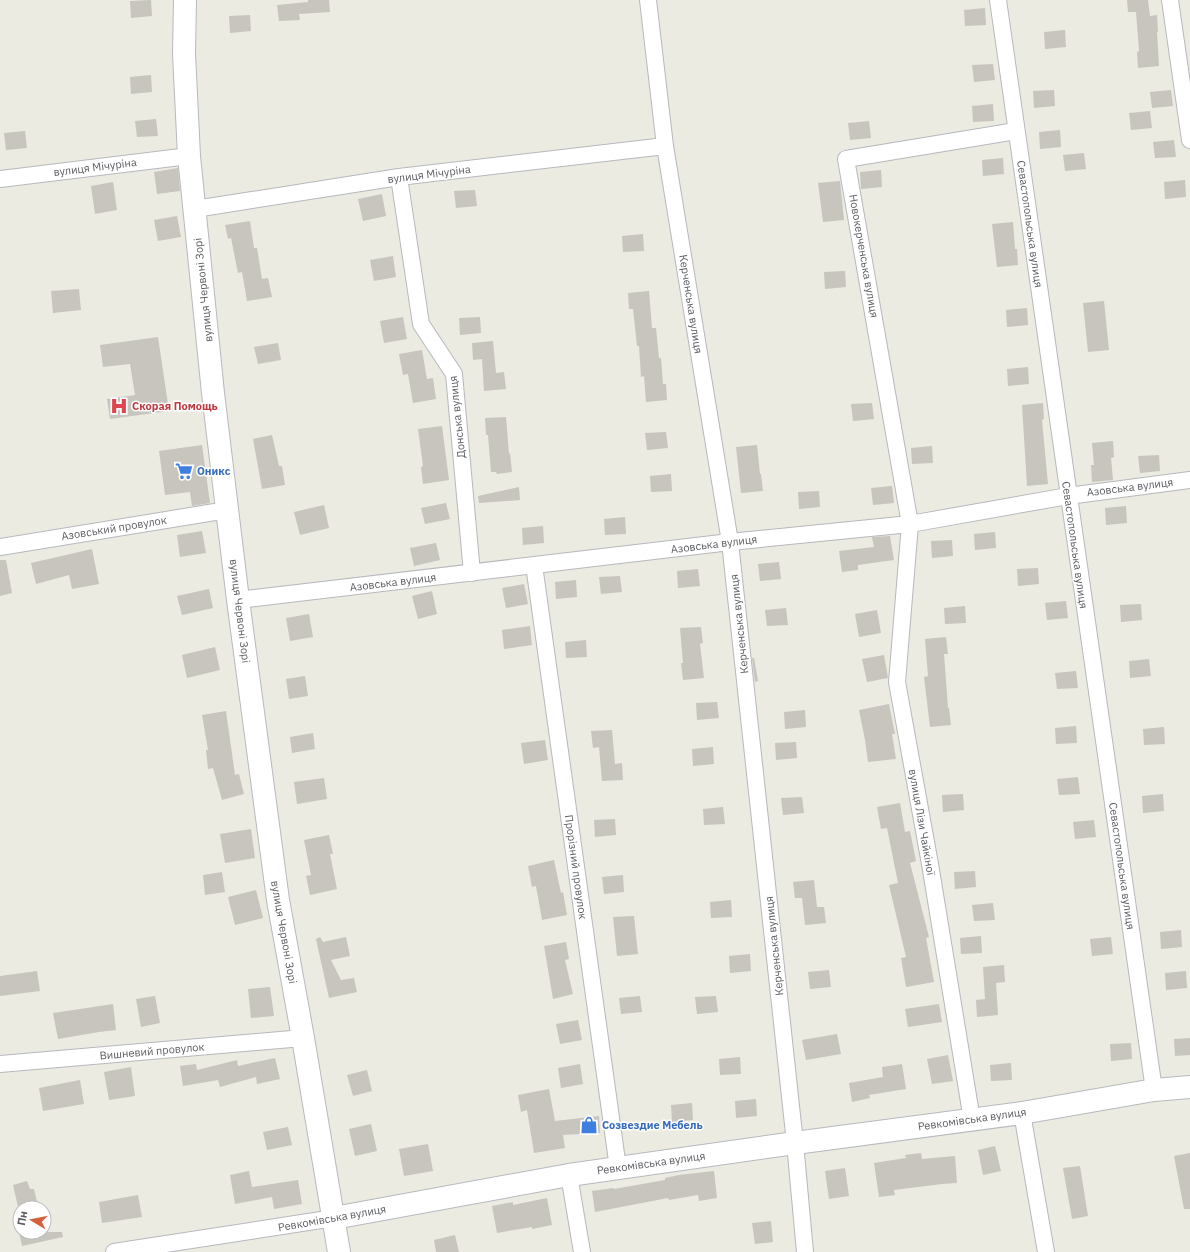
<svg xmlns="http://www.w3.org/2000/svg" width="1190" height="1252" font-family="'IBM Plex Sans',sans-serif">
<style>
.building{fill:#c7c5be}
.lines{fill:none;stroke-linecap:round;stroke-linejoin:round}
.street-casing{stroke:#b7b8bd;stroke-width:18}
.secondary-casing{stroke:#b7b9bf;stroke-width:24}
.street{stroke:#fff;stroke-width:16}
.secondary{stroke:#fff;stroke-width:22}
.labels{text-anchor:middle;stroke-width:3;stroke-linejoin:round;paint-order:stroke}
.street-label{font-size:11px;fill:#5a5c61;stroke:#fff}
.health-label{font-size:11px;font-weight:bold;fill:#be3a42;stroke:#fff;text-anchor:start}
.shop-label{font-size:11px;font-weight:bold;fill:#366cbe;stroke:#fff;text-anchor:start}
</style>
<rect width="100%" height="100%" fill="#ebebe2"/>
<path class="building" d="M151 0 152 16 131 18 130 1Z
M308 0H329L330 12 299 14 300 20 279 21 277 5 308 2Z
M1127 0H1148L1150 16 1157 15 1158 32H1157L1159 66 1138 68 1137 52 1139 51 1136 12H1128Z
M985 8 986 25 965 26 964 10Z
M250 15 251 31 230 33 229 16Z
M1065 30 1066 47 1045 49 1044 32Z
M993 64 995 80 974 82 972 65Z
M151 75 152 92 131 94 130 77Z
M1054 90 1055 106 1034 108 1033 91Z
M1171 90 1173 106 1152 108 1150 92Z
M993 104 994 121 973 122 972 106Z
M1150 111 1152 128 1131 130 1129 113Z
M156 119 158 136 137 137 135 121Z
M869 121 871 138 850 140 848 123Z
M1060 130 1061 147 1040 149 1039 132Z
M25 131 27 148 6 150 4 133Z
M1174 140 1176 157 1155 158 1153 142Z
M1084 153 1086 169 1065 171 1063 155Z
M1003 158 1004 174 983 176 982 160Z
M178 168 180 191 157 194 154 172Z
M881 170 882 187 861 189 860 172Z
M1185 180 1186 197 1165 199 1164 182Z
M840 181 844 220 823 222 818 183Z
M113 182 117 210 95 214 91 186Z
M475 190 477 206 456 208 454 191Z
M382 194 386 216 363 221 358 199Z
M177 216 181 237 158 241 154 220Z
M250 221 254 248H257L262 279 268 278 272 297 247 301 242 272 238 273 231 238 228 239 225 225Z
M1013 222 1015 249H1017L1018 265 997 267 992 224Z
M643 234 644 251 623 252 622 236Z
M393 256 396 277 374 281 370 260Z
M845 271 846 287 825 289 824 272Z
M79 289 81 310 53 313 51 291Z
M649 291 652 328H656L659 358H661L663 384H666L667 400 646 402 644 376 641 377 639 346H637L633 309H629L628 293Z
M1104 301 1109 350 1088 352 1083 303Z
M1027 308 1028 325 1007 327 1006 310Z
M403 317 407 339 384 343 380 321Z
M480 317 481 333 460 335 459 318Z
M158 337 169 411 110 419 107 399 135 395 130 364 103 367 100 345Z
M493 341 496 373 504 372 506 389 484 391 482 359 473 360 472 343Z
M278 343 281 360 258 364 254 347Z
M422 350 427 379 433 378 436 399 413 403 408 374 403 375 399 354Z
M1028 367 1029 384 1008 386 1007 369Z
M872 403 874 419 853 421 851 404Z
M1043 403 1044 419 1042 420 1048 484 1027 486 1022 405Z
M506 417 509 454 510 453 512 472 497 474 496 472H491L488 435H486L485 418Z
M442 426 449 480 423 484 421 467 423 466 418 429Z
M666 432 668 448 647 450 645 433Z
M272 435 279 466H282L285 485 262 489 253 439Z
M1113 441 1114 457 1111 458 1113 480 1092 482 1091 465H1094L1092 443Z
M202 445 210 503 192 506 190 492 165 495 159 451Z
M757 445 760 474H761L763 491 741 493 736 447Z
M932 446 933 463 912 464 911 448Z
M1159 455 1160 471 1140 473 1138 456Z
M671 474 672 491 651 492 650 476Z
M892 486 894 503 873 505 871 488Z
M519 487 520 500 479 503 478 496Z
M819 491 820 507 799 509 798 492Z
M446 503 450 519 425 524 421 508Z
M324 505 329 528 300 535 294 512Z
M1126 506 1127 523 1106 525 1105 508Z
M625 517 626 534 605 535 604 519Z
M543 526 544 543 523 545 522 528Z
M202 531 206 553 180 557 177 535Z
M995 532 996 548 975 550 974 534Z
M890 536 894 560 858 565V570L842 572 839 551 874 547 872 537Z
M952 540 953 556 932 558 931 541Z
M436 543 440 560 414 566 410 548Z
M92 549 99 584 72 589 69 575 36 584 31 563Z
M0 560H6L12 593 0 596Z
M779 562 781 579 760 581 758 564Z
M1038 568 1039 584 1018 586 1017 569Z
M698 569 700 586 678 588 677 571Z
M620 576 622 592 601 594 599 577Z
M576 580 577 597 556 599 555 582Z
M524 584 528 604 506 608 502 588Z
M209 589 213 608 182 615 177 596Z
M432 591 437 614 418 619 412 596Z
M1066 601 1068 618 1047 620 1045 603Z
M1141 604 1142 620 1121 622 1120 605Z
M965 606 966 623 945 624 944 608Z
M786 608 788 625 767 626 765 610Z
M877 610 881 633 859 637 855 614Z
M309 614 313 637 290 641 286 618Z
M530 626 532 645 504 649 502 630Z
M701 627 703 643 700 644 704 678 683 680 681 663H683L680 628Z
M946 637 948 654H944L948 708H949L951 725 930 727 924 677 928 676 925 639Z
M586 640 587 657 566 658 565 642Z
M215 647 220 670 187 678 182 655Z
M884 655 888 678 867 682 862 659Z
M752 658H754L758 681 755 682Z
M1149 659 1151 676 1130 678 1129 661Z
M1076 671 1078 688 1057 689 1055 673Z
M305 676 308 696 289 699 286 679Z
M717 702 719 718 697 720 696 703Z
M889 704 895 734H892L896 759 868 762 865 740 859 710Z
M805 710 806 727 785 729 784 712Z
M226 711 235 775 239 774 244 794 222 800 213 768 208 769 206 750H208L202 715Z
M1076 726 1077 743 1056 744 1055 728Z
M1164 727 1165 744 1144 745 1143 729Z
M612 730 615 764 622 763 623 780 602 781 599 747 593 748 591 731Z
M313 733 315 749 292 753 290 737Z
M545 740 548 760 524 764 521 743Z
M796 742 797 758 776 760 775 743Z
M713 747 714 764 693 766 692 749Z
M1078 777 1080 794 1059 795 1057 779Z
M324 778 327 799 297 804 294 782Z
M963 794 964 810 943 812 942 795Z
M1163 794 1164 811 1143 813 1142 796Z
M802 797 804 813 783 815 781 798Z
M900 803 905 832 910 831 916 861 910 863 929 937 926 938 934 982 906 987 901 958 906 957 889 885 898 883 887 828 881 829 877 807Z
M723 807 725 824 704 825 703 809Z
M615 819 616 835 595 837 594 820Z
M1094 820 1096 837 1075 839 1073 822Z
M251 829 255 858 225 863 220 834Z
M329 835 333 854H330L337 889 310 895 306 876 311 875 304 840Z
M554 860 561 893 563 892 567 915 542 920 536 886 532 887 528 866Z
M975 871 976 887 955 889 954 872Z
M222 872 225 892 205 895 203 875Z
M623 875 624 892 604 894 602 877Z
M814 880 817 907H824L826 923 805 925 802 898H795L793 882Z
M256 890 263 918 235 925 228 897Z
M731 900 732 917 711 918 710 902Z
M993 903 995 920 974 921 972 905Z
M634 916 638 954 617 956 613 917Z
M1181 930 1182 947 1161 949 1160 932Z
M981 936 982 953 961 954 960 938Z
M320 937 323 942 346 937 350 956 331 960 341 980 354 978 357 992 329 998 316 939Z
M1111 937 1113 954 1092 956 1090 939Z
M566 942 569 959 565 960 573 994 553 999 544 946Z
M750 954 751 971 730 973 729 956Z
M1004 965 1005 982 996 983 998 1015 977 1017 976 1000 985 999 983 967Z
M829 970 831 987 810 989 808 972Z
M37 971 40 991 0 996V976Z
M1186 971 1187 988 1166 990 1165 973Z
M270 987 274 1016 251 1018 248 989Z
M155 996 160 1023 141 1027 136 999Z
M640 996 642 1012 621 1014 619 998Z
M716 996 718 1012 697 1014 695 997Z
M113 1004 116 1030 99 1032 58 1039 53 1013Z
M939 1004 942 1022 908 1027 905 1009Z
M578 1020 582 1040 560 1044 556 1024Z
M837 1034 841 1054 806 1060 802 1040Z
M1190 1038V1055L1175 1056 1174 1039Z
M1131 1043 1132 1059 1111 1061 1110 1044Z
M948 1055 953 1081 932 1084 927 1059Z
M740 1057 741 1074 720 1075 719 1059Z
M275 1058 280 1079 257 1084 256 1077 220 1087 218 1080 183 1086 180 1066 196 1064 197 1070 237 1060 238 1066Z
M1011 1063 1012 1080 991 1081 990 1065Z
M580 1064 583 1084 561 1088 558 1068Z
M902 1064 906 1089 869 1095 870 1098 852 1102 849 1083 883 1077 882 1067Z
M131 1067 135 1096 109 1100 104 1072Z
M367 1070 372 1091 353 1096 347 1075Z
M80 1080 84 1104 43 1111 39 1088Z
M549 1089 555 1121 599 1116 600 1133 563 1135 565 1148 534 1153 527 1110 521 1112 518 1095Z
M756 1099 757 1116 736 1118 735 1101Z
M692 1103 693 1120 672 1122 671 1105Z
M371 1124 377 1151 355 1156 349 1129Z
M288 1127 292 1145 267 1150 263 1132Z
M428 1144 433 1171 404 1176 399 1149Z
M995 1146 1001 1171 983 1175 978 1150Z
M921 1153 922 1159 955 1156 957 1183 942 1184 894 1190 895 1195 879 1197 874 1163 906 1158 905 1155Z
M1190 1153V1209H1184L1174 1156Z
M1080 1166 1088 1216 1072 1219 1063 1168Z
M845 1168 849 1196 829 1199 825 1171Z
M249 1171 252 1187 298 1180 302 1204 274 1209 272 1197 235 1204 230 1175Z
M714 1171 717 1198 699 1201 698 1195 669 1200 668 1198 595 1212 592 1191 613 1188 614 1189 665 1180V1178L679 1175Z
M27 1181 30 1189H34L38 1206 29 1208H20L19 1211 13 1185Z
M138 1195 142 1217 102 1223 99 1202Z
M547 1198 552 1225 532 1229V1227L497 1233 492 1206 513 1202V1205Z
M771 1221 773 1242 755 1244 752 1223Z
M19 1232H62L63 1237 22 1246Z
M455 1235 459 1252H436L434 1240Z"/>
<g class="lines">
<g class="street-casing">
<path id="street" d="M648 0 665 146 730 542 795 1143 805 1252
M998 0 1154 1090
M1170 0 1190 140
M399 177 421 324 454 374 472 573
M0 179 189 156
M195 209 399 177 665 146
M0 547 227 510
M534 565 618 1168
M238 600 730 542 910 524 1068 496 1190 480
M0 1064 303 1038
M1022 1113 1046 1252
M972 1120 930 864 897 682 910 524 846 159 1016 131
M569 1175 582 1252
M114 1252 334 1218"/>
</g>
<g class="secondary-casing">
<path id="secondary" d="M185 0 184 54 189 156 213 393 238 600 278 900 303 1038 339 1252
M334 1218 569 1175 795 1143 1022 1113 1154 1090 1190 1087"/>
</g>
<use href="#street" class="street"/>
<use href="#secondary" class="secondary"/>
</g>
<defs>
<g id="hospital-bare" transform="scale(1.38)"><path d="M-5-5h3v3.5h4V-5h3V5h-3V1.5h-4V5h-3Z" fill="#e0444e" stroke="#fff" stroke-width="2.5" paint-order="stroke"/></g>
<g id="supermarket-bare" transform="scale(1.38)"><path d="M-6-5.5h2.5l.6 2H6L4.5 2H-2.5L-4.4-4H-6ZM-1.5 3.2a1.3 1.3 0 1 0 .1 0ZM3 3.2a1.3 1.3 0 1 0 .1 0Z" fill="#3f7fe0" stroke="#fff" stroke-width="2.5" paint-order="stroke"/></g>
<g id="shop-bare" transform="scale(1.38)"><path d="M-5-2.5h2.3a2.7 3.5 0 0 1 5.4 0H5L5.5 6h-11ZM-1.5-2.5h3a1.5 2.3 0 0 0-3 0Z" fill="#3f7fe0" stroke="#fff" stroke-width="2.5" paint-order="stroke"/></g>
</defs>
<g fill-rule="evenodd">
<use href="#hospital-bare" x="119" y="406"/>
<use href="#supermarket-bare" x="184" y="471"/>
<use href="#shop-bare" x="589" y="1125"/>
</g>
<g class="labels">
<g class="street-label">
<text transform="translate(95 167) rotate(-7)" y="4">вулиця Мічуріна</text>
<text transform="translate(429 174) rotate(-7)" y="4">вулиця Мічуріна</text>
<text transform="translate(1030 224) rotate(82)" y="4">Севастопольська вулиця</text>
<text transform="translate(864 256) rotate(80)" y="4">Новокерченська вулиця</text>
<text transform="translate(203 290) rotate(-96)" y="4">вулиця Червоні Зорі</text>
<text transform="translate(691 304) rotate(81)" y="4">Керченська вулиця</text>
<text transform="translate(457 417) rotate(-96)" y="4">Донська вулиця</text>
<text transform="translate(1130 487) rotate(-7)" y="4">Азовська вулиця</text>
<text transform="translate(114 528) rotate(-9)" y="4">Азовський провулок</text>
<text transform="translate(714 544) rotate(-7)" y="4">Азовська вулиця</text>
<text transform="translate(1075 545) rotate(82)" y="4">Севастопольська вулиця</text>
<text transform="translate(393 582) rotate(-7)" y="4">Азовська вулиця</text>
<text transform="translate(240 611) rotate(83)" y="4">вулиця Червоні Зорі</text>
<text transform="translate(739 624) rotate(-96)" y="4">Керченська вулиця</text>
<text transform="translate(922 822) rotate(80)" y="4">вулиця Лізи Чайкіної</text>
<text transform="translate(1122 866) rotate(82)" y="4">Севастопольська вулиця</text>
<text transform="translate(576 867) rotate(82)" y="4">Прорізний провулок</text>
<text transform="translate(284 932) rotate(80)" y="4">вулиця Червоні Зорі</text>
<text transform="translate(774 946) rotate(-96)" y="4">Керченська вулиця</text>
<text transform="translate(152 1051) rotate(-5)" y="4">Вишневий провулок</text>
<text transform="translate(972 1119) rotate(-8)" y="4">Ревкомівська вулиця</text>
<text transform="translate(651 1163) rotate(-8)" y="4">Ревкомівська вулиця</text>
<text transform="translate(332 1218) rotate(-10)" y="4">Ревкомівська вулиця</text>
</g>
<g class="health-label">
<text x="132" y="410">Скорая Помощь</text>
</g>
<g class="shop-label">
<text x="197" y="475">Оникс</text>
<text x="602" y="1129">Созвездие Мебель</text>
</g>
</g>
<g transform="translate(32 1220) rotate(280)"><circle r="19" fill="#ffffff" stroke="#bdbec0"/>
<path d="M0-3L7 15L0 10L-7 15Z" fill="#d5603e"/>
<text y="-6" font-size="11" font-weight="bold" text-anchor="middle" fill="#5a5c61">Пн</text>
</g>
</svg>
